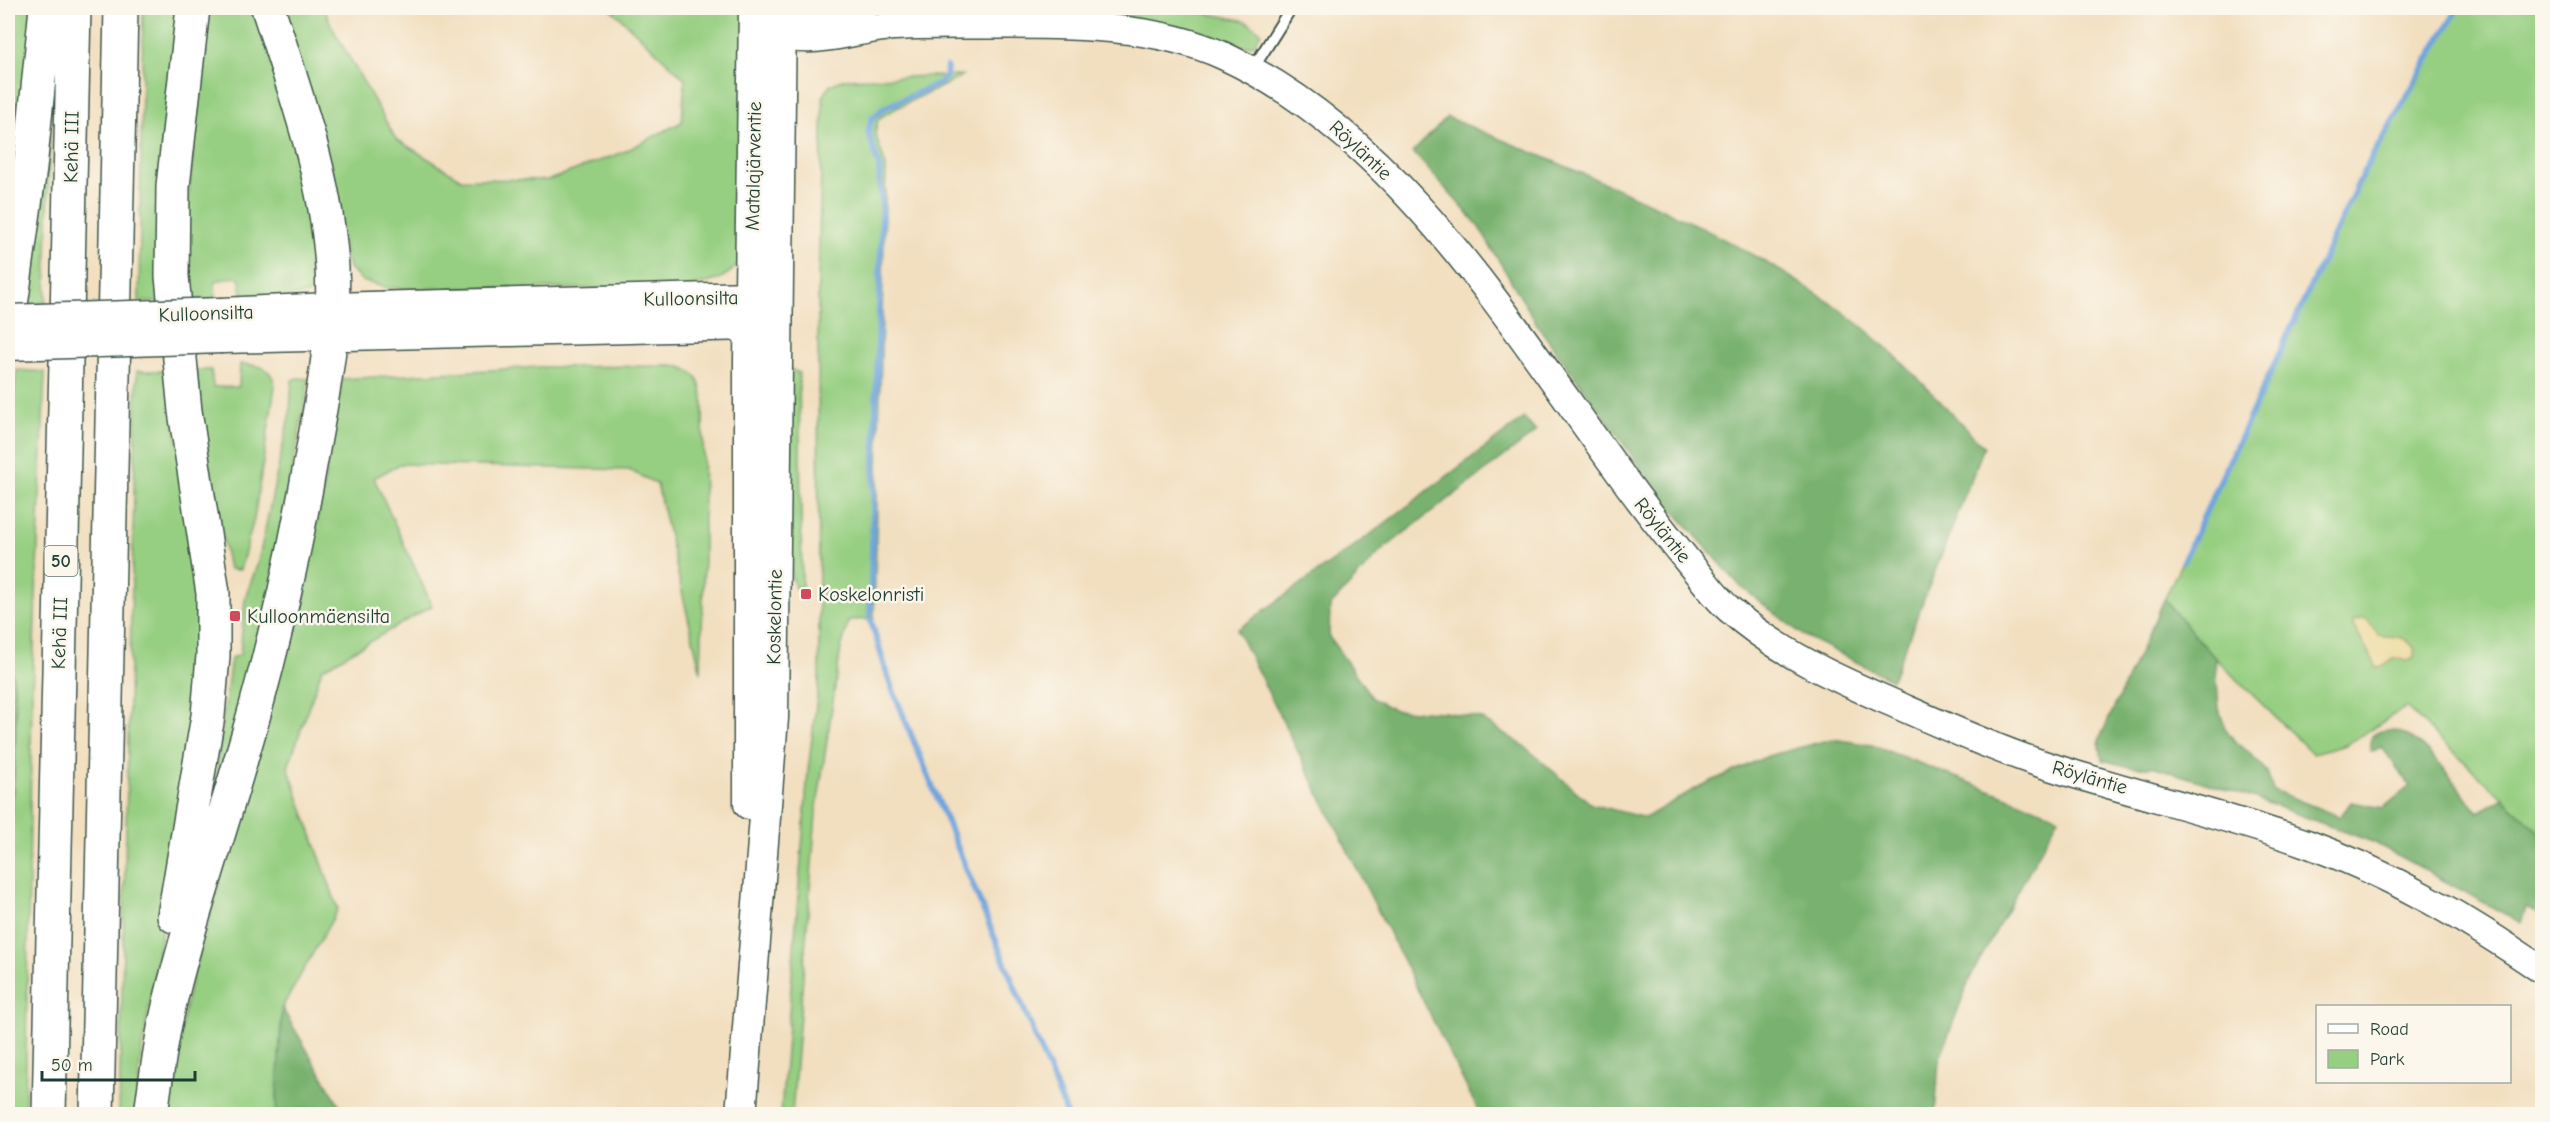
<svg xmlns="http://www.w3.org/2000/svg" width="2550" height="1122" font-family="'Comic Neue',sans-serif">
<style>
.green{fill:#97cf82;stroke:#5b865b;stroke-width:1.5}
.forest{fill:#79b270;stroke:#4c7852;stroke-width:1.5}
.sand{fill:#eeda9e;stroke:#868c69;stroke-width:1.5}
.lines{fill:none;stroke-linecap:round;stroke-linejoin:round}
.stream{stroke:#71a5dd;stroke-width:6}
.service-casing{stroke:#3f5549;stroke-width:14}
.minor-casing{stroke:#3f5549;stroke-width:24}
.tertiary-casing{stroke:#3f5549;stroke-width:30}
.secondary-casing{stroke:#3f5549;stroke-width:33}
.trunk-casing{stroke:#3f5549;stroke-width:36}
.service{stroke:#fff;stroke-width:10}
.minor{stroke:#fff;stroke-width:21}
.tertiary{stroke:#fff;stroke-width:27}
.secondary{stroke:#fff;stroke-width:30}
.trunk{stroke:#fff;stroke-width:33}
.secondary-bridge-casing{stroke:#3f5549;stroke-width:33;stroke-linecap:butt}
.secondary-bridge{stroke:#fff;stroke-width:30}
.poi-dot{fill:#d1495b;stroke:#fbf7ec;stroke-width:2}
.labels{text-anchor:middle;stroke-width:5;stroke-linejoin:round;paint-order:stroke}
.shield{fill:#fbf7ec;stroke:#61756b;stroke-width:1.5}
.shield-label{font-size:18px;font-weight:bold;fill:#1f3d34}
.street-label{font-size:20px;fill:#1f3d34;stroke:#fbf7ec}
.poi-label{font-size:20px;fill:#1f3d34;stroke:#fbf7ec;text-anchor:start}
</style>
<rect width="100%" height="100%" fill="#fbf7ec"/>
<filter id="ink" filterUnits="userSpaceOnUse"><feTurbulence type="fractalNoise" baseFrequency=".0167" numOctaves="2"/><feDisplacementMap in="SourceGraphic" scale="12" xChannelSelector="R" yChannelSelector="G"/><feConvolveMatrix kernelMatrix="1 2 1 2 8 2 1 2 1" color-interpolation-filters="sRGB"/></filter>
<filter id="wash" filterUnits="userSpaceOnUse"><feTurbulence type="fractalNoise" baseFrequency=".008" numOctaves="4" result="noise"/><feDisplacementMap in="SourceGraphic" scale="24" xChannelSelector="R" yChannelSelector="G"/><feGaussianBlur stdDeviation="1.35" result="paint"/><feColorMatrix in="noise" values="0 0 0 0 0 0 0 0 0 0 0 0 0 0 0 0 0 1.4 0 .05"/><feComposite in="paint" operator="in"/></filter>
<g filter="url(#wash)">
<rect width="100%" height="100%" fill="#f2dfc0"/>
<path class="green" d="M8 8H36L8 252Z
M143 8H183L164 302H139Z
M207 8H255L296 133 319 264 312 293 275 299 243 300 240 280 236 277 215 281V301L188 299 187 210Z
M282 8H324L332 27 396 139 461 179 549 180 626 151 682 122 685 79 610 8H746L742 259C724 284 706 283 677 289L387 288 363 281 349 268Z
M955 8H1180L1246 21 1261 32 1255 44 1244 47 1200 32 1143 19 1093 11Z
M2458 8H2542V835L2406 707 2346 745 2313 754 2215 658 2164 600 2365 169Z
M963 75C936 92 905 101 878 119L875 133 886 166 874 619 849 620 841 648 816 813 792 1114H781L808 771 819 680 818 281 823 97 830 85 844 79Z
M50 128 46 303 25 304Z
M240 364C258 365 272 366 275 386L254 519 240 570 229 569 209 470 195 370H211L213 387H239Z
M677 366C697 372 699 378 703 398L704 554 701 673 657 484 629 470 400 464 374 478 432 606 322 669 288 767 338 909 282 1008 276 1114H166L187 997 311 554 342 379 539 367Z
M788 368 799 373 802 587 795 588 784 550Z
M17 370 45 372 32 693 25 1114H8V838C12 803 23 688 8 661V430Z
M137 371H168L194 555 201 633 194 737 142 1049 135 1114H119Z
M297 378 309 379 273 576 243 704 212 804 231 658 240 655 245 598 258 563 290 412 292 380Z"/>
<path class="forest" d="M1447 117C1578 172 1715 223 1832 304 1889 343 1936 398 1984 447L1892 680 1803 635 1741 587 1665 501 1538 326 1477 224 1413 152Z
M1524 418 1536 432 1381 551 1330 606 1329 637 1373 699 1395 710 1444 712 1480 718 1524 746 1591 804 1645 818 1698 787 1768 756 1832 739 1872 745 2059 817 1970 978 1939 1060 1935 1114H1480L1237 630 1372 533Z
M2164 600 2215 658 2219 709 2225 728 2236 743 2249 752 2267 772 2273 790 2340 817 2351 802 2383 808 2410 786 2382 747 2370 752 2372 736C2407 707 2458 789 2478 812L2503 798 2542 835V914L2526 907 2521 923 2375 843 2256 799 2155 767H2130L2102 760 2099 740Z
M8 661C23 688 12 803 8 838Z
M282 1008 345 1114H276Z"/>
<path class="sand" d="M2362 618 2367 619 2378 635C2394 638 2405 633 2415 650L2413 659 2407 661 2395 658 2384 666 2377 667 2353 626V622Z"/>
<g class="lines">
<path class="stream" d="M947 67 946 77 940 83 884 108 872 118 868 132 879 166 882 210 870 618 890 683 1067 1114
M2183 561 2365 169 2458 8"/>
</g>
</g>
<g filter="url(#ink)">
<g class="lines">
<g class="service-casing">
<path id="service" d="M1252 70 1291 8"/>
</g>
<g class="minor-casing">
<path id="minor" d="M912 8 914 26"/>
</g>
<g class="tertiary-casing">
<path id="tertiary" d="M760 24C796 12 830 17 867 25
M762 28C808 50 841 32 887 27 922 24 958 25 993 25 1069 25 1154 24 1224 56 1397 136 1507 319 1616 468 1641 503 1667 536 1694 569 1706 583 1716 598 1729 609 1777 652 1837 679 1895 704 1940 724 1986 745 2033 761 2124 792 2218 812 2308 844 2393 875 2469 920 2542 970"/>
</g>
<g class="secondary-casing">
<path id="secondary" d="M222 313 331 308 751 297 767 306
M222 338 750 325 768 316
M749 804V361L754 8
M741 1114 773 718 781 8"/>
</g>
<g class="trunk-casing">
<path id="trunk" d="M8 327 30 168 46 8
M174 916 208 716 213 656V593L185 411 172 276 173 186 193 8
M49 1114 74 8
M97 1114 121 8
M151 1114C155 1085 159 1054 165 1024 184 937 214 852 239 766 269 666 293 563 311 460 322 397 336 332 332 268 327 178 295 92 268 8"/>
</g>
<use href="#service" class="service"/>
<use href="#minor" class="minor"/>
<use href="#tertiary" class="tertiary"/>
<use href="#secondary" class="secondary"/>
<use href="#trunk" class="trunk"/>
<g class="secondary-bridge-casing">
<path id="secondary-bridge" d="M8 320 222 313
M8 345 222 338"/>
</g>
<use href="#secondary-bridge" class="secondary-bridge"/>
</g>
</g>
<g class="poi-dot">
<rect x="800" y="588" width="12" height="12" rx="3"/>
<rect x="229" y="610" width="12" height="12" rx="3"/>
</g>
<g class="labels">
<rect class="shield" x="44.5" y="546" width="33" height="30" rx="4.5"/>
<g class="shield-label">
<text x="61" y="567">50</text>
</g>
<g class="street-label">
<text transform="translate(71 147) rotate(-89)" y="7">Kehä III</text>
<text transform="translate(1361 150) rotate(43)" y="7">Röyläntie</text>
<text transform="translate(753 166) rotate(-89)" y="7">Matalajärventie</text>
<text transform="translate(691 298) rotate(-1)" y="7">Kulloonsilta</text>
<text transform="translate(206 313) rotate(-2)" y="7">Kulloonsilta</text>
<text transform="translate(1663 530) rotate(51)" y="7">Röyläntie</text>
<text transform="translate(774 617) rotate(-89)" y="7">Koskelontie</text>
<text transform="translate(59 633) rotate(-88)" y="7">Kehä III</text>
<text transform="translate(2090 777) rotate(16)" y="7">Röyläntie</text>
</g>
<g class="poi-label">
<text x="818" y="601">Koskelonristi</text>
<text x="247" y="623">Kulloonmäensilta</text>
</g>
</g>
<rect width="2550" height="1122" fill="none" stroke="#fbf7ec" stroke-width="30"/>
<rect x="2316" y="1005" width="195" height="78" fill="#fbf7ec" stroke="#a3ada2" stroke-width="1.5"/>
<rect x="2328" y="1024" width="30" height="9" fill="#ffffff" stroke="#a3ada2" stroke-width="1.5"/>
<text x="2370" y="1035" font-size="18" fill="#1f3d34">Road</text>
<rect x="2328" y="1050" width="30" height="18" fill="#97cf82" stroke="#a3ada2" stroke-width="1.5"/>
<text x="2370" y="1065" font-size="18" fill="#1f3d34">Park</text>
<path d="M42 1071v9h153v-9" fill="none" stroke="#1f3d34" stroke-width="3"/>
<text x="51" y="1071" font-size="18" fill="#1f3d34" stroke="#fbf7ec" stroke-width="4.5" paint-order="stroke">50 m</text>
</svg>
